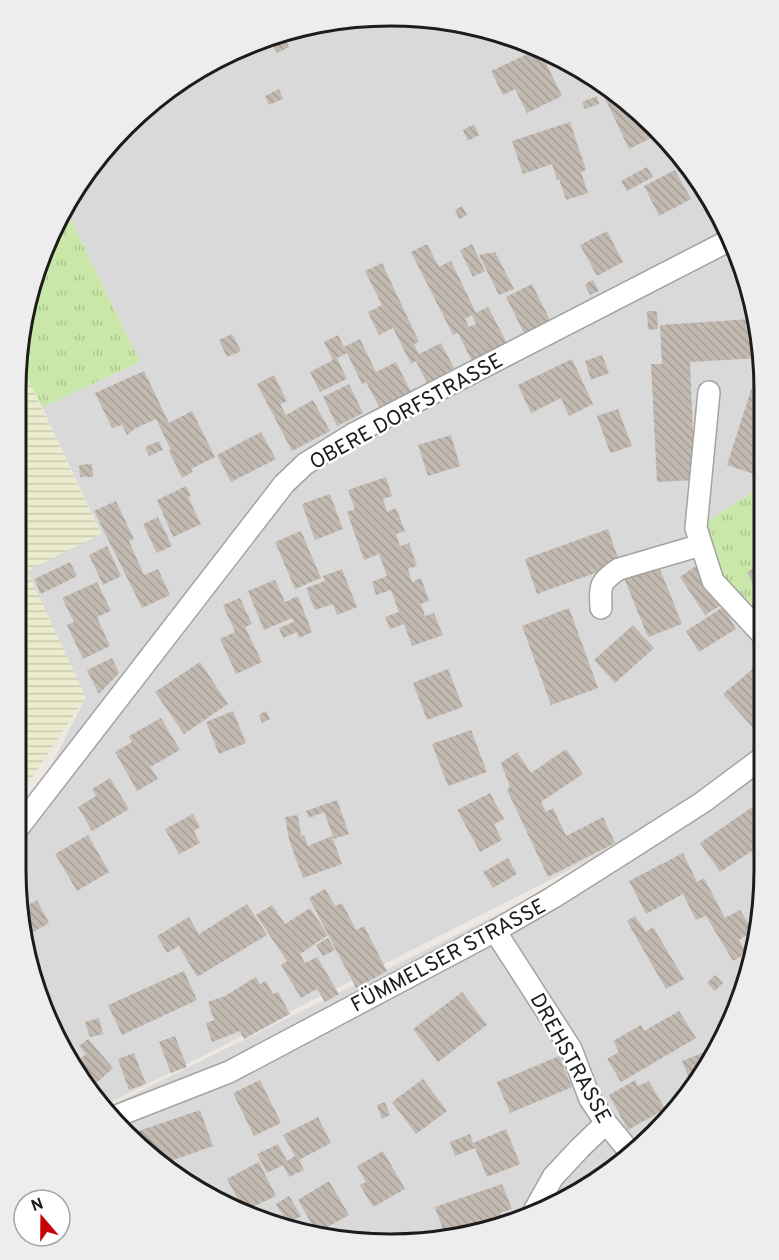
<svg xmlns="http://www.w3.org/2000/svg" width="779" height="1260" font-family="Overpass,sans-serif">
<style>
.residential{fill:#dad9d9}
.farmland{fill:url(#farmland-rules)}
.grass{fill:url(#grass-tufts)}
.building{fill:url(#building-back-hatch);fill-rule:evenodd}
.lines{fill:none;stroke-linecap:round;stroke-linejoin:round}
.minor-casing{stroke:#a3a3a3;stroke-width:24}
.minor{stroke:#fff;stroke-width:21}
.labels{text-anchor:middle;stroke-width:5;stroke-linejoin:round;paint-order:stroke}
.street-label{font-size:21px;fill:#1c1c1c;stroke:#fff}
.rim{fill:none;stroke:#1c1c1c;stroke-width:3}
</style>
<defs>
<pattern id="farmland-rules" width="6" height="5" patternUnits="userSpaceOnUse" patternTransform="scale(1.5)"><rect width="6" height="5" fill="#ebeccd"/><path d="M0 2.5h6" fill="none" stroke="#c9caaf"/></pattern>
<pattern id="grass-tufts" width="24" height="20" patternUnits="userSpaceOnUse" patternTransform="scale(1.5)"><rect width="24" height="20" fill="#c9e7a8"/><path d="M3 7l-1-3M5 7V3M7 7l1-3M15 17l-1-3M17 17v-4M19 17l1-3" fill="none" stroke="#acc690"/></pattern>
<pattern id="building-back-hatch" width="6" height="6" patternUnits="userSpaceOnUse" patternTransform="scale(1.5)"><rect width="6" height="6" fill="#c2b9b1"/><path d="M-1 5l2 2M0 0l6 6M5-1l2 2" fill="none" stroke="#a69e98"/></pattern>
</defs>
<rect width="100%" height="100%" fill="#ede9e2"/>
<path class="residential" d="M341 18 487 28 618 93 686 161 725 224 763 365V485L696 529 762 634 761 919 735 1014 686 1099 597 1182 487 1232 389 1245 269 1225 161 1167 106 1108 628 850 696 806 104 1106 78 1079 35 991 15 871V831L22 823 86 697 26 571 101 533 42 407 140 362 65 208 93 161 203 65Z"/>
<path class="farmland" d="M18 358 101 534 27 571 86 697 18 798 15 793Z"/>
<path class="grass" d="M65 208 140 362 42 407 18 358V341L44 246Z
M763 485 762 634 713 581 696 529Z"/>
<path class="building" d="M284 37 289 47 277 53 271 42Z
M534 51 542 55 562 96 527 113 515 89 503 95 491 71Z
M279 89 283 99 269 105 265 96Z
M614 91 618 93 659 134 629 149 603 94Z
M597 96 599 104 585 109 582 102Z
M570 122 586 170 581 172 588 193 566 200 559 179 557 180 552 164 523 174 512 141Z
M474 124 479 135 468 141 463 130Z
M647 167 653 177 627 191 621 181Z
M675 170 691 199 659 216 644 186Z
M462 206 467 215 459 219 455 210Z
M607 231 623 262 597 276 580 245Z
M427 244 439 267 451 261 476 313 488 307 507 343 472 361 458 333 453 335 411 252ZM472 315 476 324 469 327 465 319Z
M472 244 485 271 473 277 460 250Z
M495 252 514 289 499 295 479 255Z
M382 263 419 342 414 344 419 354 441 343 454 368 427 383 416 361 411 364 393 328 379 335 368 312 382 305 365 271Z
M593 280 599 291 590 295 585 284Z
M532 284 550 320 524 333 506 297Z
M647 311H657L658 329 648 330Z
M751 319 761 358 690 362 695 480 657 482 651 364H662L660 325Z
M232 334 241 351 227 357 219 340Z
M338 335 344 347 360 339 376 372 396 362 411 392 380 408 366 382 362 384 347 353 337 358 347 379 320 392 310 372 333 360 324 342Z
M602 355 609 373 591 380 585 361Z
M572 359 593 404 569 416 561 398 531 413 518 385Z
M760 362 763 365V477L727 465Z
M144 371 169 423 192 411 215 457 191 469 193 472 182 478 169 451 171 450 156 419 136 428 127 435 122 425 112 428 95 393Z
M274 375 287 401 280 404 286 415 313 400 330 431 292 451 257 384Z
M349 384 363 413 337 426 323 397Z
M618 409 632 446 610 453 597 416Z
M261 432 276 459 231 482 217 455Z
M451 435 460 466 428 476 418 445Z
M159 441 163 450 149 456 145 447Z
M92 464 93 477H80L79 465Z
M386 477 392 496 383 499 387 512 396 508 405 531 396 534 400 546 409 543 417 566 408 569 412 582 421 578 429 601 421 604 425 616 434 613 443 635 412 646 404 624 390 629 385 617 399 612 391 590 376 595 372 582 387 576 379 554 364 560 347 512 355 509 348 490Z
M186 486 191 496 188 497 201 524 173 537 157 500Z
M330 494 343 529 315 540 302 504Z
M116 501 134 539 129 541 144 575 158 569 170 595 142 608 94 511Z
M158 517 172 546 157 553 143 524Z
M608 529 620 564 537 594 525 559Z
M301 531 321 578 295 589 275 542Z
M107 546 121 576 103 585 89 555Z
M70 562 77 576 41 594 34 579Z
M658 564 682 624 648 637 624 578Z
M762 564V593L759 594 747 572Z
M696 566 721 605 705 615 680 577Z
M342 569 357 607 337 615 333 604 315 610 306 588 325 581 323 576Z
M275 580 285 602 298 596 312 632 299 638 297 632 283 638 279 628 294 622 292 618 264 630 248 591Z
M97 582 111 611 97 617 110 646 83 659 67 625 74 622 62 598Z
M240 598 252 624 245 627 262 662 236 674 220 639 235 632 223 605Z
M723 607 736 629 699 652 686 631Z
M569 608 598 688 551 705 522 626Z
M633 625 654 648 615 683 594 660Z
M112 658 119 673 99 694 87 670Z
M762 661V720L753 728 723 694Z
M200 662 228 704 184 734 155 692Z
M448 669 463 707 427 720 413 683Z
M233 711 246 743 219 754 206 722Z
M266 711 270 719 262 723 259 715Z
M161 718 180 750 150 767 158 779 137 791 115 752 132 742 129 736Z
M471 730 487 772 448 786 432 744Z
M566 749 583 774 541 802 546 812 553 808 566 836 603 817 615 843 548 877 507 790 510 787 501 763 517 752 531 773Z
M110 778 129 809 92 831 78 807 96 796 92 789Z
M490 793 504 819 494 824 502 840 480 852 457 810Z
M337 800 349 834 334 839 324 812 309 818 306 811Z
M761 801V857L755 849 720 872 700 843Z
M193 814 200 827 194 831 200 843 179 854 165 829Z
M298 815 301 836 304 835 308 846 332 836 342 864 303 878 289 840 285 817Z
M88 835 109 872 77 891 55 854Z
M683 853 697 882 704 878 725 918 740 910 753 931 739 940 747 953 733 961 706 916 696 920 683 894 646 914 629 881Z
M508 858 517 874 493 888 483 872Z
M325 889 335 906 342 903 356 930 364 926 387 971 356 988 309 898Z
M37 900 49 923 26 936 21 909Z
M247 904 267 935 197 977 179 946 167 953 157 936 189 917 199 934Z
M272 905 285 924 310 908 328 935 300 954 305 963 317 957 339 994 325 1002 317 989 301 998 281 965 287 961 256 915Z
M635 916 646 932 653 927 684 979 666 989 627 921Z
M328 938 335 950 323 956 316 945Z
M184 971 197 1000 122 1035 108 1005Z
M715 975 723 983 715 991 707 983Z
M256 977 260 984 266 981 273 994 278 992 290 1014 244 1039 240 1031 212 1042 206 1023 214 1020 208 1002 225 996Z
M462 992 487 1025 438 1062 413 1029Z
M679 1011 696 1038 621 1082 607 1059 619 1052 613 1041 641 1025 644 1031Z
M99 1018 103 1034 90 1037 85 1022Z
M175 1036 187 1067 171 1073 159 1042Z
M88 1039 113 1068 91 1088 72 1066 86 1054 79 1046Z
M707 1051 710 1058 693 1088 682 1061Z
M134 1053 146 1084 129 1090 118 1059Z
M559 1056 572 1087 510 1113 497 1082Z
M423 1079 447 1111 416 1134 392 1102Z
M260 1080 281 1123 254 1136 233 1093Z
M635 1080 638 1086 649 1081 665 1109 628 1130 609 1095Z
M385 1102 390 1115 382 1119 377 1105Z
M200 1110 213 1146 159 1165 130 1134Z
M318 1117 331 1143 299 1160 304 1170 289 1177 283 1165 267 1173 257 1154 278 1144 287 1161 295 1156 283 1135Z
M506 1129 520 1164 487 1177 475 1148 455 1156 450 1142 470 1134 473 1143Z
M383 1151 405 1189 373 1207 360 1185 366 1182 357 1166Z
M610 1158 615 1165 597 1182 563 1198 561 1195Z
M259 1162 276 1196 244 1211 227 1179Z
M329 1181 349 1215 317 1233 298 1200Z
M502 1184 512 1209 500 1213 504 1224 490 1230 488 1223 471 1228 473 1234 424 1240V1237L444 1232 435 1207Z
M289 1196 301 1216 288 1224 276 1204Z
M275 1213 283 1227 269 1225 262 1221Z
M396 1236 400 1244H382Z"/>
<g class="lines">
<g class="minor-casing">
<path id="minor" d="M709 392 696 528 713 581 762 634
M601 608C600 586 599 582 619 569L701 545
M15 832 284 484 305 464 355 433 730 240
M495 931 571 1049 590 1099 606 1123 630 1152
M114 1117 229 1072 495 931 552 898 628 850 703 802 762 758
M534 1211 553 1177 580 1148 606 1123"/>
</g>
<use href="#minor" class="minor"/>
</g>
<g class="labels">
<g class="street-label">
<text transform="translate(406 411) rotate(-29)" y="7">OBERE DORFSTRASSE</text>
<text transform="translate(448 955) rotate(-28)" y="7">FÜMMELSER STRASSE</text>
<text transform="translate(571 1058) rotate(61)" y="7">DREHSTRASSE</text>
</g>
</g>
<path d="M0 0H779V1260H0ZM390 26H390A364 364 0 0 1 754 390V870A364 364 0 0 1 390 1234H390A364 364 0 0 1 26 870V390A364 364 0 0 1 390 26Z" fill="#ededed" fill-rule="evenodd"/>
<path class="rim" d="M390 26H390A364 364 0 0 1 754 390V870A364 364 0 0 1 390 1234H390A364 364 0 0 1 26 870V390A364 364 0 0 1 390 26Z"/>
<g transform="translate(42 1218) rotate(340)"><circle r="28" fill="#ffffff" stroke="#a4a4a4" stroke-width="1.5"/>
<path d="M0-4.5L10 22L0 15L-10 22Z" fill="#c40409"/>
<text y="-9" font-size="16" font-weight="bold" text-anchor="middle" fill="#1c1c1c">N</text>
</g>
</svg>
